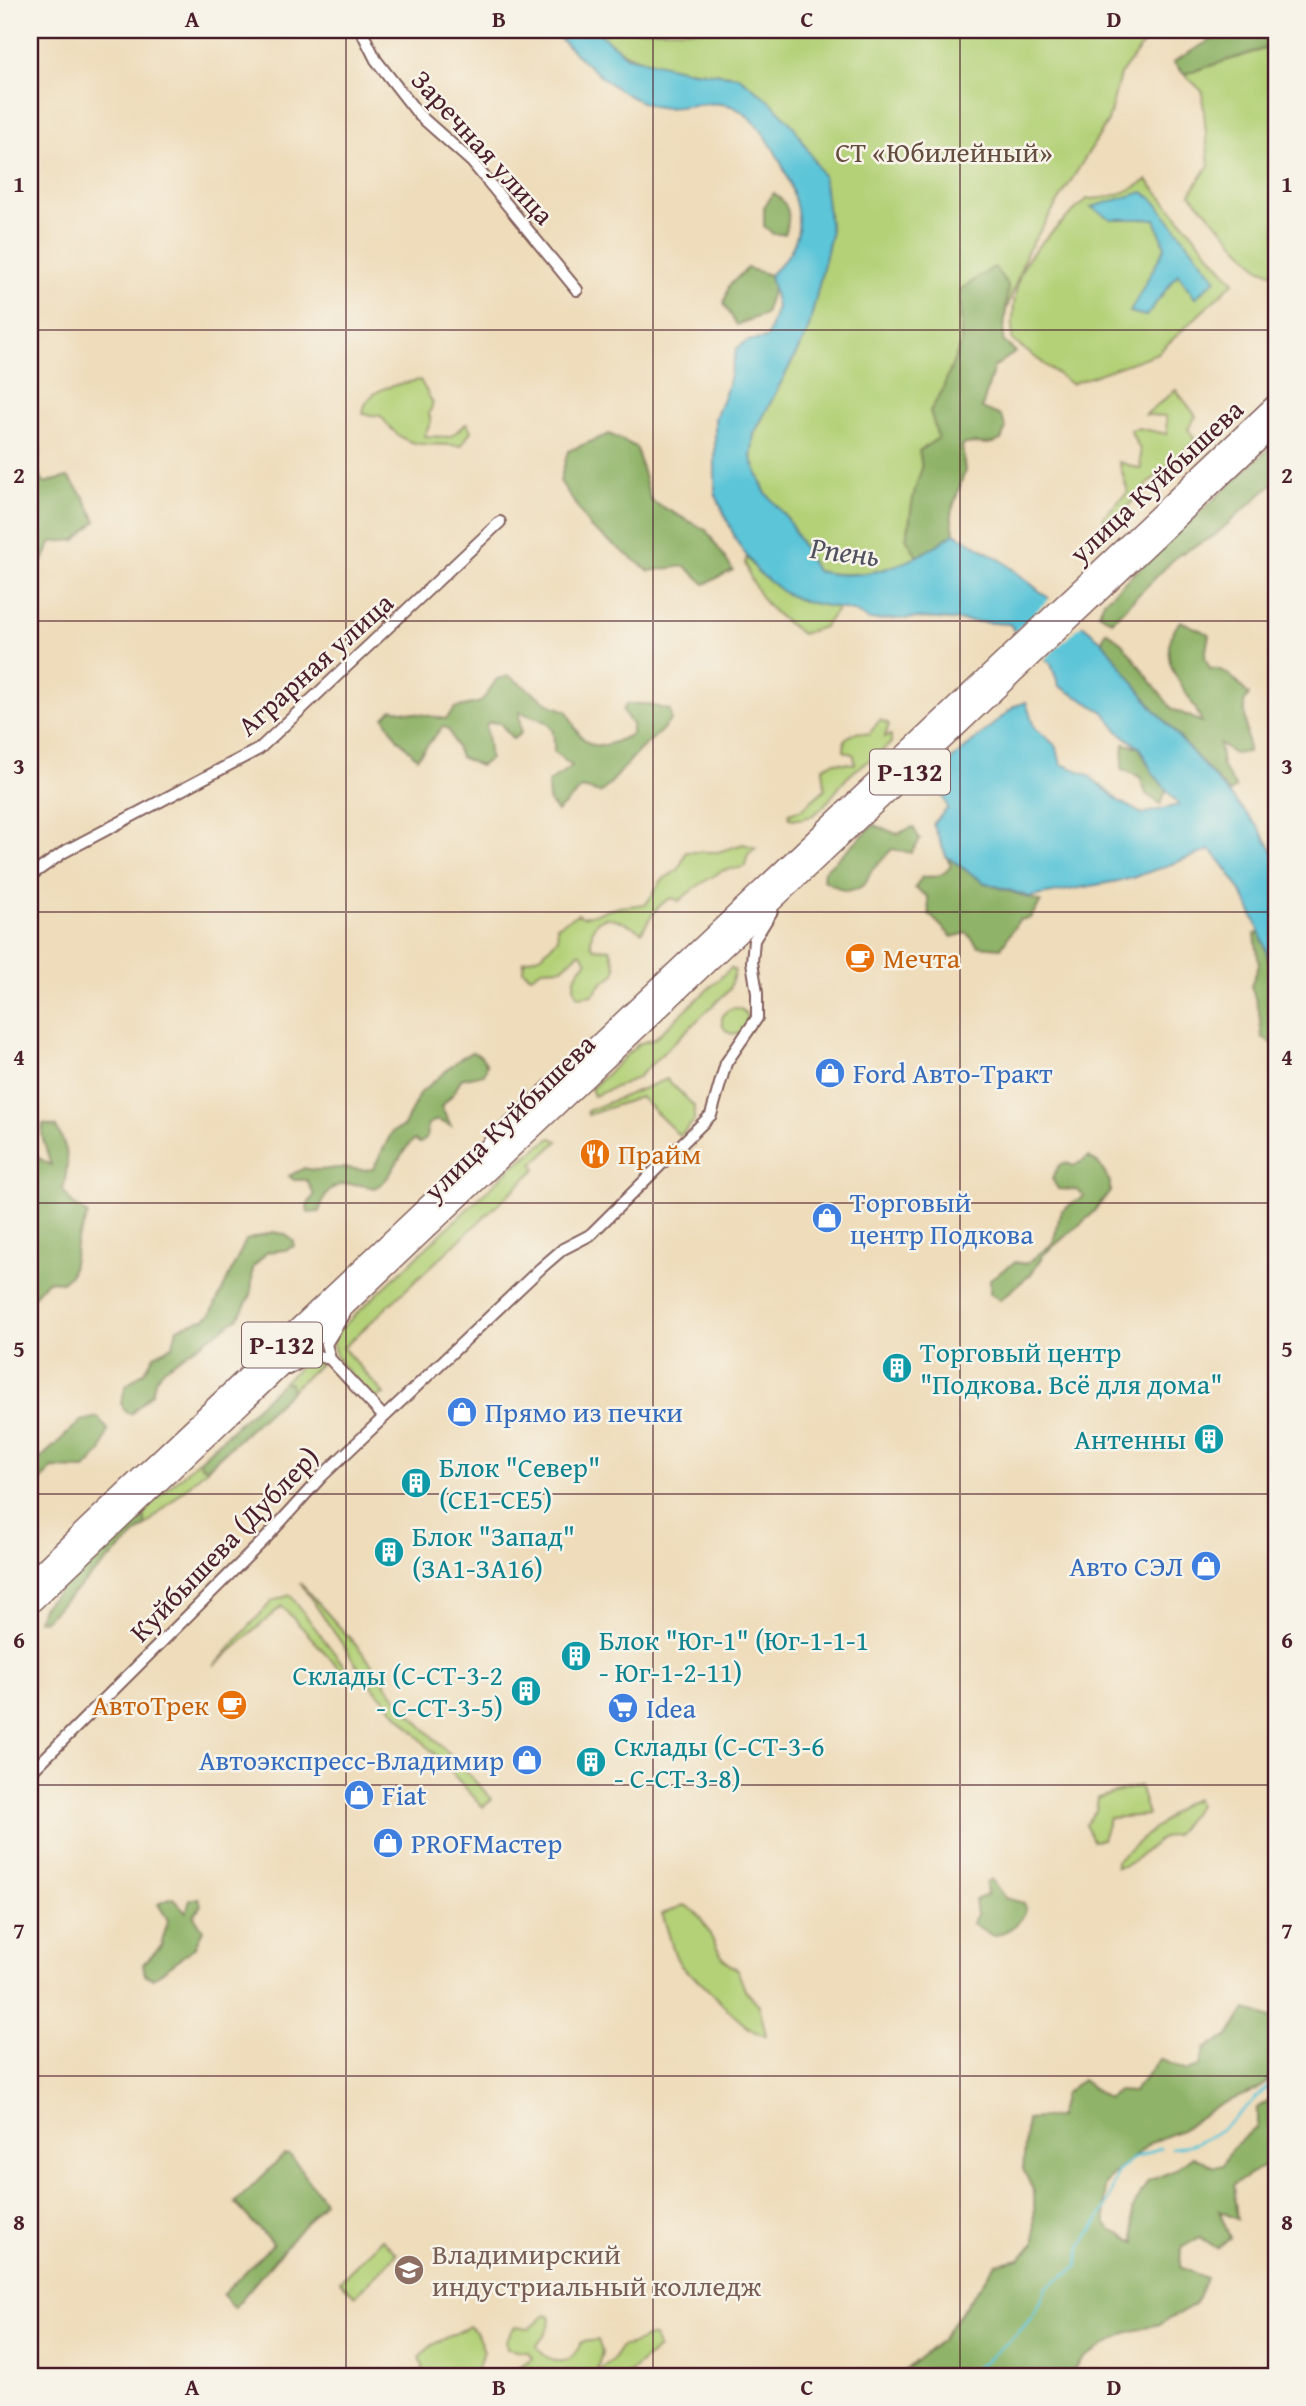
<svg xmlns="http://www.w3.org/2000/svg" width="1306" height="2406" font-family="'Gentium Book Plus',serif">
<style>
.green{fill:#b4d178;stroke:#7f7852;stroke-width:2}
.forest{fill:#8fb368;stroke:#6c694a;stroke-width:2}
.water{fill:#5cc5d8;stroke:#537282;stroke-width:2}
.pier{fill:#eedcba}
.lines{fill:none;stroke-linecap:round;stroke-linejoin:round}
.stream{stroke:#5cc5d8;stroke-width:2.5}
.minor-casing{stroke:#83615d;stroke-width:14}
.trunk-casing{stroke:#83615d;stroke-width:21}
.minor{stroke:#fff;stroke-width:10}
.trunk{stroke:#fff;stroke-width:18}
.grid{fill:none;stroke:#4a1f2b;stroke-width:2;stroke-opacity:0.55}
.labels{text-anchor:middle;stroke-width:5;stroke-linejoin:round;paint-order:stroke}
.shield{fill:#f7f3e8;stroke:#7e5f64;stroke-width:2}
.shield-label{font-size:26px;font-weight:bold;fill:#4a1f2b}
.street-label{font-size:28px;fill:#4a1f2b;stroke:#f7f3e8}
.park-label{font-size:28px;fill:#644c3e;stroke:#f7f3e8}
.food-label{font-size:28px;fill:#c56008;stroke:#f7f3e8;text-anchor:start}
.shop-label{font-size:28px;fill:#366cbe;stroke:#f7f3e8;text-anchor:start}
.culture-label{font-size:28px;fill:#0d838f;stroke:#f7f3e8;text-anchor:start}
.education-label{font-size:28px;fill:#785e54;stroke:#f7f3e8;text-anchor:start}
.water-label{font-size:30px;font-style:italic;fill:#4f515f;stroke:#f7f3e8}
.neatline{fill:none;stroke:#4a1f2b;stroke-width:2.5}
.grid-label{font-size:23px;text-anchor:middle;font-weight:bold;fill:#4a1f2b}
</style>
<rect width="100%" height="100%" fill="#f7f3e8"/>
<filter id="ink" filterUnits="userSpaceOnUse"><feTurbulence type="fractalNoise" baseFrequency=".0143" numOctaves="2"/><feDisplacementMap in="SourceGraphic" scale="14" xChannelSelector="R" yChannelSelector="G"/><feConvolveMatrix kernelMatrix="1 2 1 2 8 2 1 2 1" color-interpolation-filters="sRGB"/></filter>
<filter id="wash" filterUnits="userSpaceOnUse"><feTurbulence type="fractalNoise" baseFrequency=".00686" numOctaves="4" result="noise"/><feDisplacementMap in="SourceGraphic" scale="28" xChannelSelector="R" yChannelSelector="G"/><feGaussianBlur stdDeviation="1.57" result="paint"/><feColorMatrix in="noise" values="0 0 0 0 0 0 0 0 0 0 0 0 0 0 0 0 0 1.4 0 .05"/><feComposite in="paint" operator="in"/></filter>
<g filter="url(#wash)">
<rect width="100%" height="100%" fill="#eedcba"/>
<path class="green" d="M595 30H1165L1148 38 1120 75 1108 121 1027 252 918 558C888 571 848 579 816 571L787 518 765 492 751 457 754 434 808 331 831 234 828 210 823 176 738 76C689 70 629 69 595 30Z
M1276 45V275L1259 268 1190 194 1209 165 1202 91 1184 74Z
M1147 180 1234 282 1158 353 1071 384 1012 340C1013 317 1013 289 1023 268 1033 246 1069 216 1087 199 1110 199 1128 193 1147 180Z
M420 380 433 403 429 414 431 422 424 436 450 437 467 423 471 431 461 446C420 441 407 453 381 416L363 414C365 387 399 384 420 380Z
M1176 390 1196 416 1188 429 1195 440C1181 456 1165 467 1150 482 1135 496 1125 514 1107 525L1103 517 1128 492 1119 462 1141 469 1140 450 1130 430 1138 428 1167 434 1166 416 1145 415Z
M747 557 758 572 839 607 824 627 802 634C771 612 757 599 745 563Z
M880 720 889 724 885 737 891 735V743C878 756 861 764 848 777 831 793 820 825 789 818V813L802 809 825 789 823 767 834 762 855 764 854 755 844 751 845 739 856 732 869 734Z
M743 844 756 848 748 854 745 866C738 870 729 868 722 871 706 880 693 888 679 901L673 898C659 901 648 920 642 932 621 919 591 904 591 944L594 948 610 949 616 967 615 974 602 983 593 995 578 997C569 982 577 971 587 961L580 952 562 968 542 969 531 976 523 970 524 961 542 955 558 938 557 926 578 914 583 917 619 907 646 904 662 880 679 869 686 852H718Z
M731 968 735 971 729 990 637 1078 594 1096 591 1089 638 1044 654 1039Z
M722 1021a13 13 0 1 1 26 0a13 13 0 1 1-26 0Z
M667 1079 694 1106V1121L680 1136 640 1097 588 1115 587 1111Z
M551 1138 558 1141 533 1164 536 1169 343 1348 384 1394 374 1399C360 1383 323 1356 336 1333L512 1167Z
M315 1360 321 1363 145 1526V1517L138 1516 302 1365Z
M300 1583 363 1653 400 1703 492 1799 483 1807 370 1684Z
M290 1595 352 1676V1682L282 1606 214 1666 272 1601Z
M1139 1786 1148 1815 1109 1818 1102 1839 1093 1840 1085 1825 1096 1810 1098 1798Z
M1196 1799 1198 1805 1175 1835C1150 1836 1141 1866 1116 1867V1861L1183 1804Z
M684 1905C713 1917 709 1955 737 1969L745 1990 759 2005 766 2035C751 2038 710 1990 697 1979 693 1975 688 1973 684 1969 671 1955 670 1931 662 1914Z
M382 2239 397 2254 355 2296 340 2281Z
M546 2315 550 2317 549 2327 537 2346C550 2368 573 2366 581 2342L598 2340 602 2352 596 2373 612 2361 622 2346C634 2346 641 2339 654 2336L658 2348 626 2376H570L566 2371 551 2376H507L532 2358 528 2352 507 2348 506 2341 515 2326 529 2328Z
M469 2326 476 2332 484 2351 476 2372 482 2376H415L424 2368 419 2359C430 2341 452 2337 469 2326Z"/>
<path class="forest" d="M1228 30H1276V45L1184 74 1173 62Z
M774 193C790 205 791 216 785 234H773L764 226V207Z
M994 267 1008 285 1003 341 1016 352 994 367 982 408 1001 416 1006 428 1001 440C987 448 976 440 962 445L965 471 951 513 954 533 918 558 906 538C911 523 910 509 914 494 918 473 925 474 919 451L938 438 930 411 941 393 961 343V289Z
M747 268 770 275 773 288 765 314 737 325 724 304 729 286Z
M609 434 636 447 651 501 706 530 733 570 705 584 685 566 649 571 591 528 560 481 568 451Z
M30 435 40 448 37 470 44 483 68 477 84 497 96 521 76 540 51 542 43 561 30 571Z
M1276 442V481L1214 536 1178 555 1112 621 1099 613 1104 601Z
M1180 621 1209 634 1205 657 1210 669C1227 667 1238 684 1249 695L1244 703 1248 752 1234 754 1219 743 1222 766 1236 788 1229 793 1154 709 1102 641 1106 631 1122 643 1172 709 1202 722C1187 684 1150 662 1180 621Z
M509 676 553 706 567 711C584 749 593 754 632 734V725L623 711 626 704H645L670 710 671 719C661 735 647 741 635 755 623 768 614 782 600 793L582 788 557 812 549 801 548 783 572 766 554 752C556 720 546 722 519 712L521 733 513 739 500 723 489 722 486 726 490 759 480 766 460 757 449 730 443 726 417 758 397 738 384 717 392 709 446 719 455 708 481 702 497 679Z
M1124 744 1139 747 1152 772 1167 787 1161 804 1146 794 1140 777 1122 769Z
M874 825 897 834 913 827 920 840 911 853 892 849 871 871 865 884 857 889 845 891 823 880 824 871Z
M946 856 983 882 1041 902 1030 918 1019 920 1001 948 978 946 967 933 952 937 929 914 928 897 915 888 922 877C935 877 944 877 951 865Z
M1263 932 1276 984V1042L1273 1044 1262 1037 1259 1011 1251 986 1259 965 1255 934Z
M472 1052 481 1056 487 1065 484 1074 461 1079 454 1093 441 1107 451 1126 437 1120 428 1124 426 1139 420 1143 414 1140C396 1155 395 1177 375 1188 345 1181 328 1179 319 1212L308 1213 307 1206 314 1195 307 1180H294L289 1176 304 1168C322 1173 329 1167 344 1168 355 1169 362 1171 373 1169L392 1132 404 1126 419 1094 462 1057Z
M43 1124 56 1127C70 1151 69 1163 63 1190L72 1203 88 1215 77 1240 71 1274 62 1282 47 1281 30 1301V1153L51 1165 42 1136Z
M1089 1157 1099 1164 1110 1182V1192L1090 1216 1044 1254 1031 1274 1000 1300 990 1293V1279L1015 1262 1026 1264 1053 1243 1061 1211 1084 1196 1077 1190 1058 1189 1052 1179 1059 1165 1067 1163 1074 1166Z
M273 1232 284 1234 294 1241V1246L285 1250 267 1252 253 1267 251 1295 238 1318 164 1369 156 1378 152 1393 131 1414 125 1411 121 1403 126 1386 145 1371 154 1355 173 1346 177 1328 204 1319 211 1314 246 1240Z
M282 1383H290L292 1390 208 1467 201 1466 200 1460Z
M98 1417 108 1430 101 1452 85 1469 52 1468 30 1494V1468L81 1421Z
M138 1516 145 1517V1526L43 1621 38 1620 42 1607Z
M991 1879 1005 1898 1024 1903 1026 1910C1021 1924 1007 1932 993 1936L972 1923 977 1915 975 1900 987 1895 986 1884Z
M173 1898 186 1912 190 1900 199 1898 201 1905 194 1916 203 1930 194 1948 154 1978 145 1975 143 1964 161 1946 168 1920 158 1904Z
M1246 2009 1276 2020V2067L1267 2082 1256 2090 1216 2106 1181 2130 1150 2143 1110 2178 1104 2187 1106 2224 1111 2230 1136 2242 1132 2210 1148 2181 1173 2171 1193 2156 1215 2167 1223 2165 1231 2149 1257 2126V2109L1276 2094V2159L1233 2185 1237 2219 1219 2211 1230 2238 1217 2248 1200 2237 1181 2248 1180 2267 1206 2278 1195 2304 1160 2324 1125 2333 1085 2357 1068 2376H898L941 2340 996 2264 1019 2259 1035 2243 1034 2192 1023 2169 1027 2119 1058 2117 1064 2094 1082 2080 1108 2099 1118 2091 1133 2092 1160 2059 1187 2071 1199 2067 1206 2047 1228 2037Z
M284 2155H290L324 2201 234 2308 222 2295 273 2244 235 2203Z"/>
<path class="water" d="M551 30H595L627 56 685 70 738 76 771 102 795 128 823 176 831 234 808 331 754 434 751 458 765 492 787 518 816 571C866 583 915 563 954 533L1001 560 1102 641 1154 709 1258 827 1276 856V984C1263 935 1246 888 1211 850L1129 879 1030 897 983 882 946 856 933 824 948 808 934 775 1015 706 1026 702 1034 727 1056 746 1061 764 1087 774 1120 802 1142 814 1179 805 1152 772 1141 749 1118 731 1104 712 1059 686 1051 664 1016 634 1010 624 923 618 869 620 853 611 802 601 784 593 758 572 737 542 715 493V418L726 391 737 348 748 341 767 338 777 307 770 275C784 261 795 250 798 230 802 195 765 114 728 105 704 99 676 112 653 106 612 94 581 58 551 30Z
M1143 192 1154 200 1216 279 1195 298 1178 274 1146 316 1130 312 1165 247 1155 219H1111L1091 207Z"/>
<path class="pier" d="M1053 595 1085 622 1043 661 1012 634Z"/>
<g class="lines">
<path class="stream" d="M1171 2148C1217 2146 1244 2107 1276 2079
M966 2376C996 2350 1036 2328 1046 2287L1077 2267 1081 2247 1106 2208 1118 2172 1132 2159 1160 2148"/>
</g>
</g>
<g filter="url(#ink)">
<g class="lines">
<g class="minor-casing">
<path id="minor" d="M361 30 376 60 419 115 472 162 577 290
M30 876 64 852 259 749 500 522
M344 1315 326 1344 330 1359 383 1416
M288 1369 314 1355 330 1359
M30 1773 266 1538 322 1476 541 1268 563 1249 590 1235 711 1115 726 1063 757 1018V993L752 962 754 940 772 911"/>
</g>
<g class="trunk-casing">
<path id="trunk" d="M30 1581 1276 403
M30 1605 1276 425"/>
</g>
<use href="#minor" class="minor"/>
<use href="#trunk" class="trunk"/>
</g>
</g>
<path class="grid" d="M346 30V2376M653 30V2376M960 30V2376M30 330H1276M30 621H1276M30 912H1276M30 1203H1276M30 1494H1276M30 1785H1276M30 2076H1276"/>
<defs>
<g id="cafe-disc" transform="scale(1.575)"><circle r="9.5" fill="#e8710a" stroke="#f7f3e8"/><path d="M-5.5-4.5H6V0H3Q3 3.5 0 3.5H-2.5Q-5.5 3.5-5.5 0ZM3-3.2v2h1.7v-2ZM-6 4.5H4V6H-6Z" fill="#fff"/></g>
<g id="shop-disc" transform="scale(1.575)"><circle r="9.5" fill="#3f7fe0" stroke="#f7f3e8"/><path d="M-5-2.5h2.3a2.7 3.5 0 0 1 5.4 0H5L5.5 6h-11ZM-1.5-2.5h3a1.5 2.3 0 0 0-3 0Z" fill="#fff"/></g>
<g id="restaurant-disc" transform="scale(1.575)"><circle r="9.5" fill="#e8710a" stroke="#f7f3e8"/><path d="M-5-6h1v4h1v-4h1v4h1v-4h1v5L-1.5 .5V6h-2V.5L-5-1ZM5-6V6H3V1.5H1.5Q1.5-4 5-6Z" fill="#fff"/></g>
<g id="building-disc" transform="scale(1.575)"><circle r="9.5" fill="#0f9aa8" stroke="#f7f3e8"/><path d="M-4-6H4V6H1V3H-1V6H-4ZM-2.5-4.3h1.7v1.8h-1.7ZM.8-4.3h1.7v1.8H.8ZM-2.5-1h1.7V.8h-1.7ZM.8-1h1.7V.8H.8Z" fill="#fff"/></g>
<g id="supermarket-disc" transform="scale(1.575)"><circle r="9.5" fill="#3f7fe0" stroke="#f7f3e8"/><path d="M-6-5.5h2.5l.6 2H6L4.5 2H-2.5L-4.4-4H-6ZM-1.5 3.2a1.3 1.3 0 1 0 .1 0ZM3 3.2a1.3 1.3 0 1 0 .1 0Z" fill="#fff"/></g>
<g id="university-disc" transform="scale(1.575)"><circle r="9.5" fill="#8d6e63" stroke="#f7f3e8"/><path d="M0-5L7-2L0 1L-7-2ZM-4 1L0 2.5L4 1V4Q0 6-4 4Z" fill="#fff"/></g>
</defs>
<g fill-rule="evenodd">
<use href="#cafe-disc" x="860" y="958"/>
<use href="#shop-disc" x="830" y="1073"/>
<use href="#restaurant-disc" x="595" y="1154"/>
<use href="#shop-disc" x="827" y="1218"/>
<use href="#building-disc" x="897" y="1368"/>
<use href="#shop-disc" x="462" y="1412"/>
<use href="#building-disc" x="1209" y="1439"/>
<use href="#building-disc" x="416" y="1483"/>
<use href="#building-disc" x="389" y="1552"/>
<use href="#shop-disc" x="1206" y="1566"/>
<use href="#building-disc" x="576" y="1656"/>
<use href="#building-disc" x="526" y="1691"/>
<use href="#cafe-disc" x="232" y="1705"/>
<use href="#supermarket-disc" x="623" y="1708"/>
<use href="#shop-disc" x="527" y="1760"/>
<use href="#building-disc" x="591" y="1762"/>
<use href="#shop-disc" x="359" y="1795"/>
<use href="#shop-disc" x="388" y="1843"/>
<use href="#university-disc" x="409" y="2270"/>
</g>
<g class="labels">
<g class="shield">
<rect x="870" y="749.5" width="80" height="45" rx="5"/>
<rect x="242" y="1322.5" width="80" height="45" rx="5"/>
</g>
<g class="shield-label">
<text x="910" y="781">Р-132</text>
<text x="282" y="1354">Р-132</text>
</g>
<g class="street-label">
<text transform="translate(483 147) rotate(48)" y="10">Заречная улица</text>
<text transform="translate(1156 481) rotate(-43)" y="10">улица Куйбышева</text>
<text transform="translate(315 664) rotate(-42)" y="10">Аграрная улица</text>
<text transform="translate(509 1117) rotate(-44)" y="10">улица Куйбышева</text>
<text transform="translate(224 1544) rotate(-46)" y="10">Куйбышева (Дублер)</text>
</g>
<g class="park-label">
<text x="944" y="162">СТ «Юбилейный»</text>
</g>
<g class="food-label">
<text x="883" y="968">Мечта</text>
<text x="618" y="1164">Прайм</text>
<text x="209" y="1715" text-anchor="end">АвтоТрек</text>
</g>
<g class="shop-label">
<text x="853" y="1083">Ford Авто-Тракт</text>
<text x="850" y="1212">Торговый<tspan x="850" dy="32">центр Подкова</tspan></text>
<text x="485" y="1422">Прямо из печки</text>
<text x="1183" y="1576" text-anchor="end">Авто СЭЛ</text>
<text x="646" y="1718">Idea</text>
<text x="504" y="1770" text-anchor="end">Автоэкспресс-Владимир</text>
<text x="382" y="1805">Fiat</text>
<text x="411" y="1853">PROFМастер</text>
</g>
<g class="culture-label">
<text x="920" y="1362">Торговый центр<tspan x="920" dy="32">"Подкова. Всё для дома"</tspan></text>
<text x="1186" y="1449" text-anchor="end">Антенны</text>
<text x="439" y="1477">Блок "Север"<tspan x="439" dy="32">(СЕ1-СЕ5)</tspan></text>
<text x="412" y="1546">Блок "Запад"<tspan x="412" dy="32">(ЗА1-ЗА16)</tspan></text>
<text x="599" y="1650">Блок "Юг-1" (Юг-1-1-1<tspan x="599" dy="32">- Юг-1-2-11)</tspan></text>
<text x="503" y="1685" text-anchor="end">Склады (С-СТ-3-2<tspan x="503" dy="32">- С-СТ-3-5)</tspan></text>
<text x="614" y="1756">Склады (С-СТ-3-6<tspan x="614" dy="32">- С-СТ-3-8)</tspan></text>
</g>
<g class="education-label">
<text x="432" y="2264">Владимирский<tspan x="432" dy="32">индустриальный колледж</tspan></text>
</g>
<g class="water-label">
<text transform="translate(845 552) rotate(7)" y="10">Рпень</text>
</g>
</g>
<rect width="1306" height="2406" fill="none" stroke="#f7f3e8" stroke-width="77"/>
<rect x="38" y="38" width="1230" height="2330" class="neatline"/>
<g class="grid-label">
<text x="192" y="27">A</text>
<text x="499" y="27">B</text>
<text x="807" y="27">C</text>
<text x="1114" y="27">D</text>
<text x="19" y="192">1</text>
<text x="1287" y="192">1</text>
<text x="19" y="483">2</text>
<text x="1287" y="483">2</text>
<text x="19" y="774">3</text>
<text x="1287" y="774">3</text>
<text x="19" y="1065">4</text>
<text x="1287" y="1065">4</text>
<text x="19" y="1357">5</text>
<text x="1287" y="1357">5</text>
<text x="19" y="1648">6</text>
<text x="1287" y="1648">6</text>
<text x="19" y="1939">7</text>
<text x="1287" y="1939">7</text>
<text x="19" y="2230">8</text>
<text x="1287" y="2230">8</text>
<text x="192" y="2395">A</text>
<text x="499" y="2395">B</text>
<text x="807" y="2395">C</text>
<text x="1114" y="2395">D</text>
</g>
</svg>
